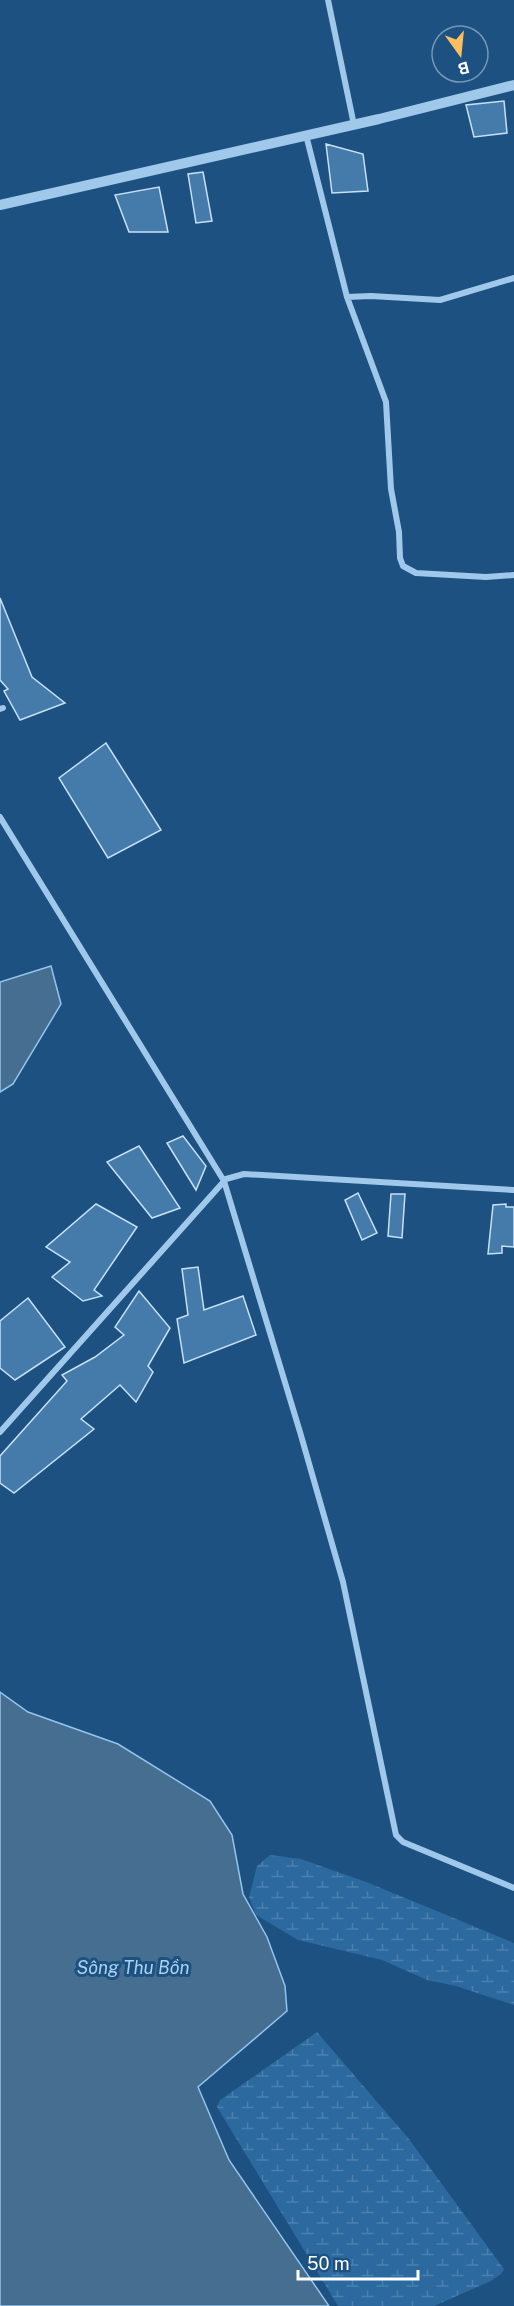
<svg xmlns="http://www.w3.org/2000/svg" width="514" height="2306" font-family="'Public Sans',sans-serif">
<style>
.wetland{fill:url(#wetland-marsh)}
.water{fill:#466e91;stroke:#93c4ec;stroke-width:1.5}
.building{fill:#447bab;stroke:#c5e0f7;stroke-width:1.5}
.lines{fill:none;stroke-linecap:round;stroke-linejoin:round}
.minor{stroke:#a0c8ea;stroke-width:6}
.tertiary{stroke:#a0c8ea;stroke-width:10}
.labels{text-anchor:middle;stroke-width:6;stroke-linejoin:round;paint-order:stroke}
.water-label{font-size:18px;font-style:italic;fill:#acd2f1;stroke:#1c5181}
</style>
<defs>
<pattern id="wetland-marsh" width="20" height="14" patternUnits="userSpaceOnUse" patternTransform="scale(1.5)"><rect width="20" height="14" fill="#2b699e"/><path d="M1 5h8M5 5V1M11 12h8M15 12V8" fill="none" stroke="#4b80ad"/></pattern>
</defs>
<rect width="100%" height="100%" fill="#1c5181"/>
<path class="wetland" d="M270 1855 301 1859 369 1883 514 1943V2005L456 1986 427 1980 382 1960 298 1940 256 1915 249 1897 257 1866Z
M317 2032 409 2139 504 2269 501 2274 491 2281 434 2306H338L217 2107 220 2100Z"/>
<path class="water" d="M51 966 61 1004 13 1084 0 1092V982Z
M0 1692 28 1712 118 1744 210 1801 232 1835 243 1894 267 1937 285 1986 287 2011 198 2087 229 2160 329 2306H0Z"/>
<path class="building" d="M504 101 507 133 474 137 466 105Z
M326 144 363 154 368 191 332 193Z
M203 172 212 221 196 223 188 174Z
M159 187 168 232H129L115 195Z
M0 598 32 677 65 703 20 720 4 691 8 689 0 680Z
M106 743 161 830 108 858 59 778Z
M183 1136 206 1166 196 1190 167 1143Z
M139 1146 180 1208 152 1218 107 1162Z
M358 1193 377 1233 362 1240 345 1200Z
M391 1194H405L402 1238 388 1236Z
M96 1204 137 1227 94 1290 102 1296 83 1301 52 1277 70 1262 46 1247Z
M506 1204V1207H514V1247L502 1246V1253L488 1254 493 1205Z
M198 1267 204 1310 243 1296 256 1335 184 1363 177 1319 188 1315 182 1269Z
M139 1291 170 1328 148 1366 153 1372 136 1402 120 1385 81 1419 94 1429 14 1493 0 1483V1456L67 1381 62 1375 95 1357 124 1335 115 1327Z
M28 1298 65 1347 15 1380 0 1368V1321Z"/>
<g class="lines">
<path class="minor" d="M328 0 354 125
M306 135 347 297 386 402 391 489 399 532 400 558 403 566 416 573 486 577 514 575
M347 297 371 296 440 300 514 278
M0 709 3 708
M0 817 224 1181 300 1432 343 1582 396 1835 403 1842 514 1888
M0 1432 226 1179 244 1174 514 1190"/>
<path class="tertiary" d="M0 205 379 119 514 85"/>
</g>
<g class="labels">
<g class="water-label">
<text x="133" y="1974">Sông Thu Bồn</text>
</g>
</g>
<g transform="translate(460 54) rotate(165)"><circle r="28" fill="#1c5181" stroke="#7797b3" stroke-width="1.5"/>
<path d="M0-4.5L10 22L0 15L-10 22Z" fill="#fbbf5d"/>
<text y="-9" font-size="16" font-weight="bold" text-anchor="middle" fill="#ffffff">B</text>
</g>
<path d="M298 2270v9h120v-9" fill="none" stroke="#ffffff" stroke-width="3"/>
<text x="307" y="2270" font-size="18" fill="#ffffff" stroke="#1c5181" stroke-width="4.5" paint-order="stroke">50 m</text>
</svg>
